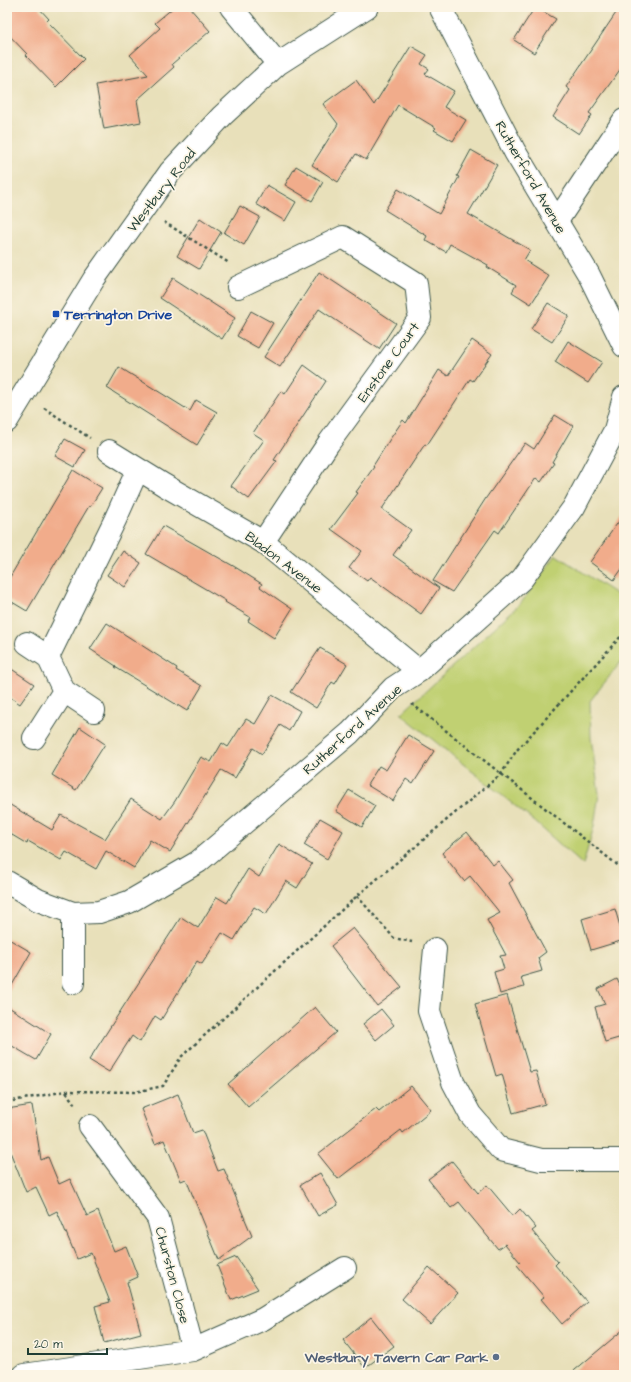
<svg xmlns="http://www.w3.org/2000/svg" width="631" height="1382" font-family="'Architects Daughter',sans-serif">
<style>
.green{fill:#c0d072;stroke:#708653}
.building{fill:#f1ac8b}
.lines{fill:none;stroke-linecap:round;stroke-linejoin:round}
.street-casing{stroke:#3d5548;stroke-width:24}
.path{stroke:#3d5548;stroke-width:2.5;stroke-dasharray:3 3;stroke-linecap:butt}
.street{stroke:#fff;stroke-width:22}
.transit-dot{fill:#1a4fb4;stroke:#fcf5e5;stroke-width:1.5}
.service-dot{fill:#5c6f8a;stroke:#fcf5e5;stroke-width:1.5}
.labels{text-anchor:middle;stroke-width:3.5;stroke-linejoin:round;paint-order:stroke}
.street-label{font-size:14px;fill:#1f3d34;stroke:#fcf5e5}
.transit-label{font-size:14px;font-weight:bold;fill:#164399;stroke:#fcf5e5;text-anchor:start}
.service-label{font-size:14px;font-weight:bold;fill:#4e5e75;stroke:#fcf5e5;text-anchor:end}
</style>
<rect width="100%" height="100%" fill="#fcf5e5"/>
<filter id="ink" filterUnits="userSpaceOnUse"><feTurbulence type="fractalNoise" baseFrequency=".025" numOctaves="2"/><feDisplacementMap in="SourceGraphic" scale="8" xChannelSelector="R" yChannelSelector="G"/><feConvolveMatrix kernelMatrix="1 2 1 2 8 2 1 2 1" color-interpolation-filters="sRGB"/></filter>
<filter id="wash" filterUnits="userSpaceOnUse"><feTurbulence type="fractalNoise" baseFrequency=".012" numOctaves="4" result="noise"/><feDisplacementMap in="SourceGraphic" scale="16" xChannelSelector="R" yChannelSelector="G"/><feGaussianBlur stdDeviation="0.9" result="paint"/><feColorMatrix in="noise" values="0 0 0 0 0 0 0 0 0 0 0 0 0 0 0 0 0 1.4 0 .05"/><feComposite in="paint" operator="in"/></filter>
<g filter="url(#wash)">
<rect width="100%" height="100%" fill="#e8e0ba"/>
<path class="green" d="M556 555 624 599V658L590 701 591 738 599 794 594 826 583 865 535 822 401 714 521 603Z"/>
<g id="blocks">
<path class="building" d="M7 7H38L49 19 47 21 84 59 56 87 25 55 27 54 7 33Z
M174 7H189L210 31 172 64 174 67 137 100 141 122 104 129 96 85 148 75 130 55 160 28 155 23Z
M535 7 556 19 534 53 514 40Z
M620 7H624V64L589 113 592 115 579 134 553 117 570 90 566 87Z
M411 46 427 55 421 64 429 69 425 74 454 91 444 107 466 120 453 141 434 130 436 128 398 105 366 160 356 154 338 182 312 165 338 124 323 104 356 80 374 105Z
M471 150 497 165 468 214 530 250 524 260 549 276 531 304 512 292 516 285 487 267 488 265 450 244 446 252 425 240 427 236 385 210 398 189 439 214 459 177 457 176Z
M296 166 323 182 312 201 285 185Z
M267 185 296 202 285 221 256 204Z
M240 206 260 217 244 245 224 233Z
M200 218 221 232 199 269 177 256Z
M319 272 396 323 379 349 319 309 280 367 264 357Z
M173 278 235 318 222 339 160 298Z
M548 303 569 316 552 342 531 329Z
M251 311 273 323 258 348 237 336Z
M472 340 492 354 473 381 470 379 427 445 425 444 382 509 411 530 393 555 439 588 421 614 370 577 367 581 349 568 362 551 331 529 358 493 356 492 374 467 373 466 390 439 403 420 406 423 439 370 448 376Z
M568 341 602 362 588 383 555 362Z
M304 365 326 381 274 460 277 461 249 499 231 486 264 440 253 433 281 391 285 394Z
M119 367 190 411 196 400 217 412 197 445 107 388Z
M555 415 573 426 552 462 554 463 541 482 536 478 499 533 495 530 452 592 433 581 486 498 525 443 534 449Z
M65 439 85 450 75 467 55 456Z
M73 470 102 488 90 507 89 506 27 611 7 599V582Z
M624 514V566L614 580 590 562Z
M163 526 235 567 262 584 260 587 292 609 274 638 248 621 250 617 225 602 226 601 146 554Z
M123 551 141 563 125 587 107 575Z
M107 623 177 668 176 670 202 686 187 711 115 667 116 666 90 649Z
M320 648 347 664 335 684 332 682 316 708 291 692Z
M7 666 34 684 20 704 7 695Z
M272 695 300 711 289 731 280 725 262 754 253 748 235 778 221 770 170 852 150 840 134 868 106 851 96 869 66 852 61 860 28 841 27 844 7 832V803L52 830 61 815 105 839 131 799 162 819 175 801 201 757 211 762 222 743 228 747 246 719 255 724Z
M80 727 105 744 76 790 52 775Z
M408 735 434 751 413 784 406 779 393 801 367 785 379 766 386 770Z
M349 790 375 806 362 827 336 811Z
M320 818 343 831 327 859 304 845Z
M467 832 493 865 498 861 513 880 509 883 546 952 538 958 542 971 521 977 524 987 500 994 494 972 504 969 500 956 506 955 487 920 500 913 470 876 464 881 442 853Z
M279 844 312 864 297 888 286 881 266 914 254 907 234 940 222 933 202 964 197 961 161 1020 155 1016 140 1042 132 1036 109 1072 89 1060 181 917 198 928 217 897 227 903 248 869 259 877Z
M615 909 624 940 591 950 582 919Z
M353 928 402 987 377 1006 331 946Z
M7 938 31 952 7 994Z
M617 979 624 994V1041L622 1037 605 1042 595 1007 605 1004 598 989Z
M507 995 530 1072 536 1071 545 1104 513 1113 502 1074 496 1076 475 1004Z
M7 1006 51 1034 36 1060 7 1043Z
M315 1007 336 1032 248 1107 228 1084Z
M381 1009 394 1025 376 1040 363 1024Z
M411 1086 431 1110 403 1133 401 1130 338 1179 318 1154 376 1109 379 1112Z
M178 1094 193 1133 202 1130 218 1171 224 1169 252 1236 219 1260 186 1179 181 1181 164 1140 155 1144 141 1109Z
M32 1105 41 1160 48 1157 59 1184 70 1179 87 1216 98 1211 114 1251 126 1246 138 1277 127 1282 141 1333 104 1343 95 1306 110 1302 91 1253 77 1259 57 1211 49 1215 36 1187 26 1192 7 1144V1109Z
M452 1161 478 1193 487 1185 513 1216 520 1209 536 1228 532 1231 558 1262 555 1265 587 1302 562 1324 541 1299 544 1297 517 1265 520 1262 505 1244 498 1249 459 1202 451 1208 428 1179Z
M320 1173 338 1205 318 1216 300 1185Z
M236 1257 258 1289 231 1300 217 1265Z
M429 1267 458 1293 430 1324 402 1299Z
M371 1317 394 1346 365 1368 343 1340Z
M624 1329V1375H569Z"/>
</g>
</g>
<g filter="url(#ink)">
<use href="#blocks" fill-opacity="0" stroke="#3d5548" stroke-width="1"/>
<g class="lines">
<g class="street-casing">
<path id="street" d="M231 7 278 64
M440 7 515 152 589 275 624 346
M557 221 624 120
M238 287 343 237 416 283 420 318 328 444 263 542
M7 421 94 279 170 172 222 116 278 64 367 7
M109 451 164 485 263 542 419 671
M27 643 48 657
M64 691 48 657 115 520 138 469
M64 691 94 711
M34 738 64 691
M7 882 38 900 73 913 99 912 129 902 198 862 350 733 393 688 419 671 522 579 574 507 615 430 624 397
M73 913V983
M435 949 429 1011 453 1082 470 1114 501 1150 541 1160H624
M90 1126 158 1218 193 1350
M24 1375 193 1350 263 1319 345 1268"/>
</g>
<path class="path" d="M164 222 229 263
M44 408 90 438
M412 704 624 870
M357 896 394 938 412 942
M66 1092 76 1106
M7 1102 66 1091 135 1092 163 1086 181 1057 357 896 501 774 517 750 624 633"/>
<use href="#street" class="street"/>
</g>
</g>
<rect class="transit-dot" x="52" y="310" width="8" height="8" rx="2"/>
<circle class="service-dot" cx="496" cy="1357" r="4"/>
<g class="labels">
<g class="street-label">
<text transform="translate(531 177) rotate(60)" y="5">Rutherford Avenue</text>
<text transform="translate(161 190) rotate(-52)" y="5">Westbury Road</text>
<text transform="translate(388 362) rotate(-54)" y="5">Enstone Court</text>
<text transform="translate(284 562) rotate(37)" y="5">Bladon Avenue</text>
<text transform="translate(352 729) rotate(-42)" y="5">Rutherford Avenue</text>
<text transform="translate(173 1275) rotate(75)" y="5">Churston Close</text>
</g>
<g class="transit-label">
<text x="64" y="319">Terrington Drive</text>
</g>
<g class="service-label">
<text x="488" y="1362">Westbury Tavern Car Park</text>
</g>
</g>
<rect width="631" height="1382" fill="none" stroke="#fcf5e5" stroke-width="24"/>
<path d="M28 1348v6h79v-6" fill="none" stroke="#1f3d34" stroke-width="2"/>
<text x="34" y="1348" font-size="12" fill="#1f3d34" stroke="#fcf5e5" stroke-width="3" paint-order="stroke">20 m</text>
</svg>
